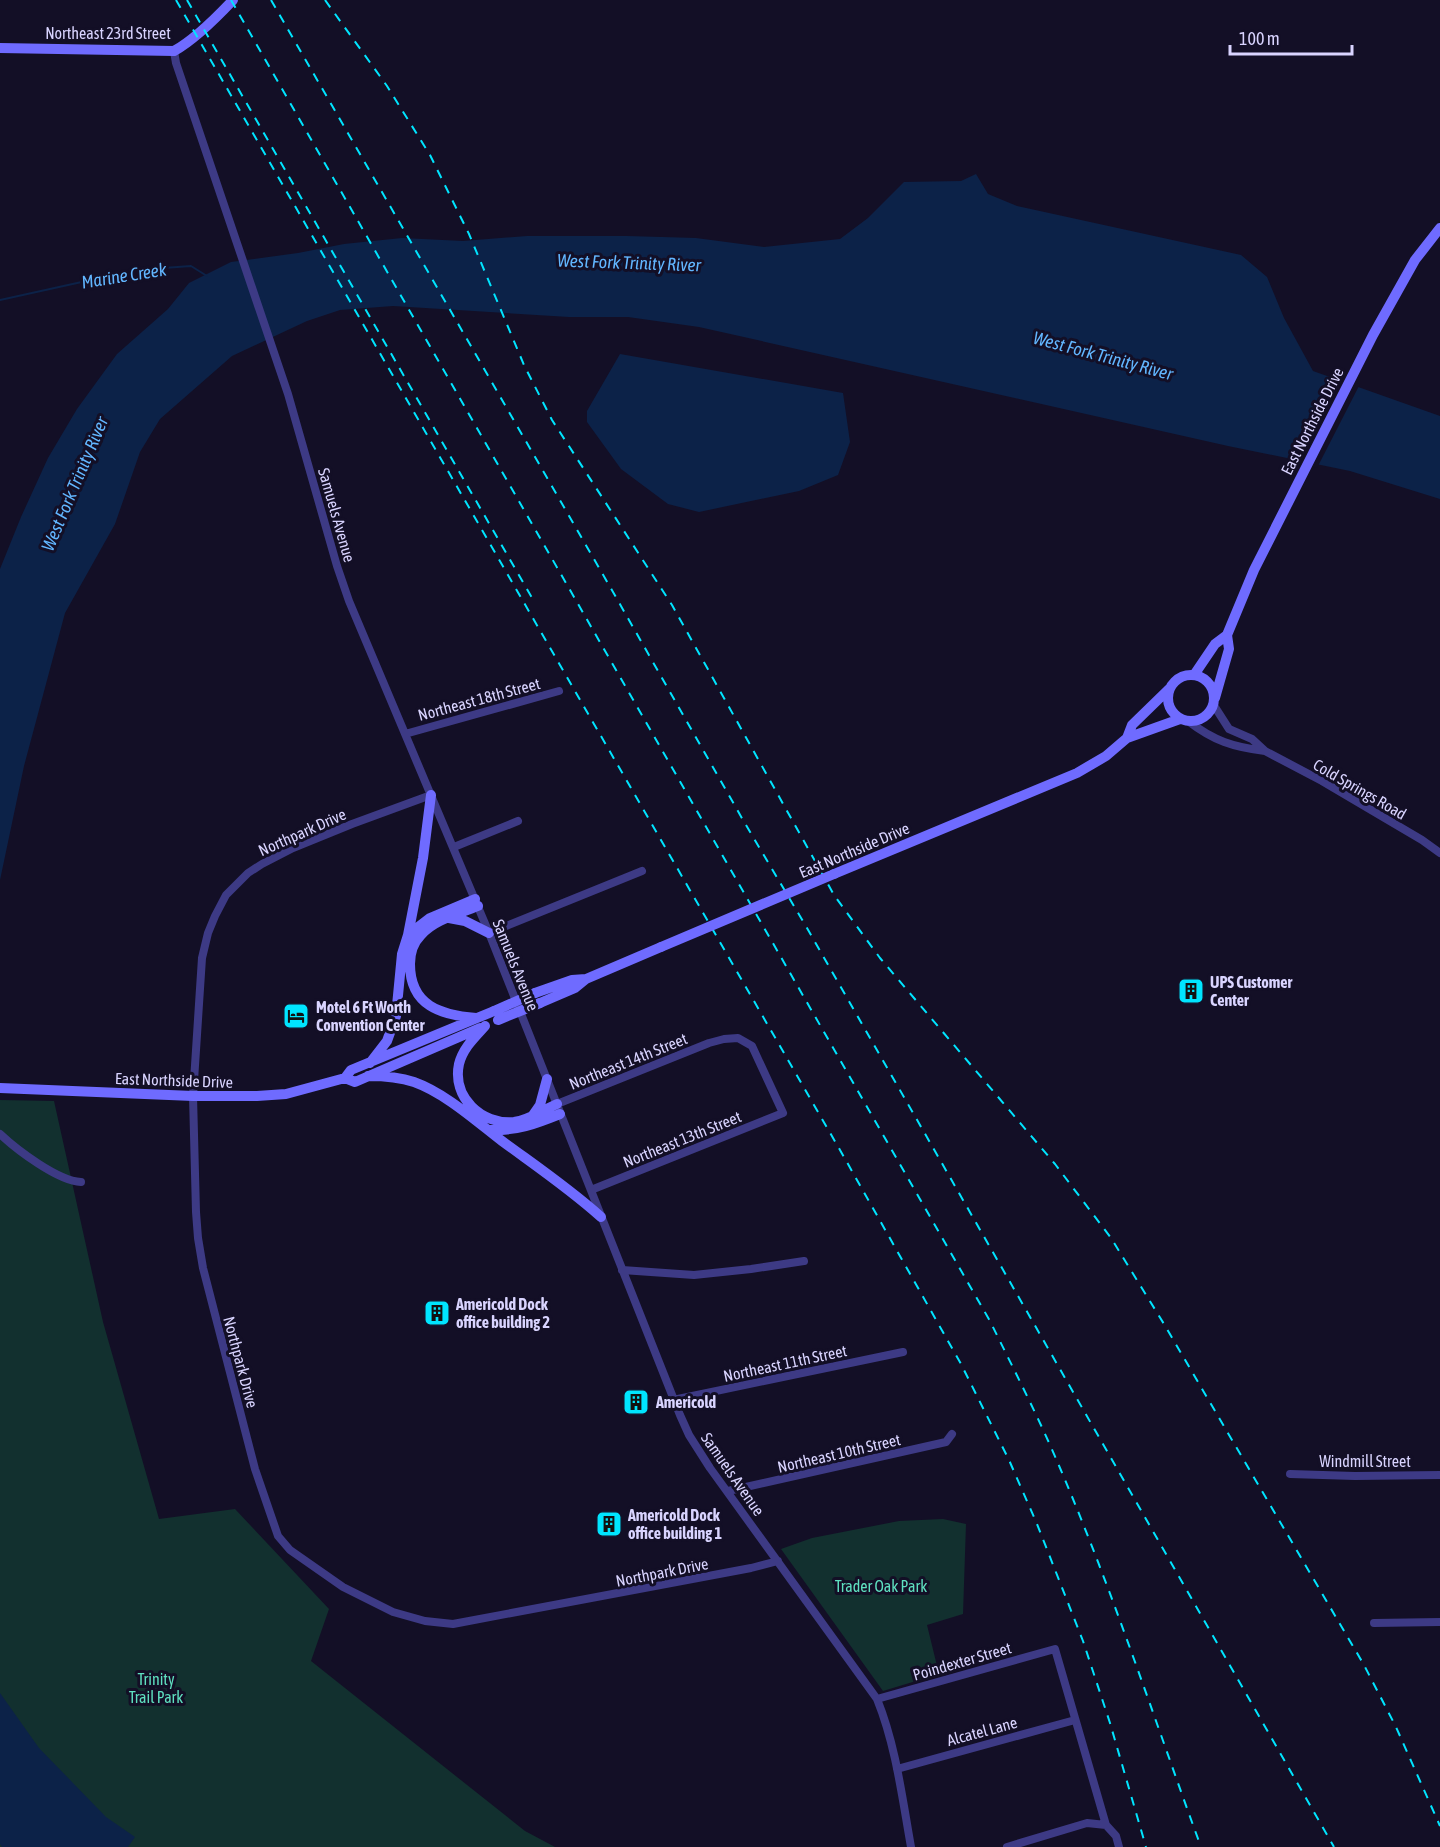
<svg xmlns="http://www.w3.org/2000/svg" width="1440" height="1847" font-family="'Asap Condensed',sans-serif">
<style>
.green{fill:#12302f}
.water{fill:#0c2248}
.pier{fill:#130f26}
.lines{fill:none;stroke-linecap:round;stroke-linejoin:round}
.stream{stroke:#0c2248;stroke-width:2}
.street{stroke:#3d3a85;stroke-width:8}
.secondary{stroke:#6f6bff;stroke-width:10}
.rail{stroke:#00e5ff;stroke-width:2;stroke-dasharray:9 8;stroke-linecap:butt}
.secondary-bridge{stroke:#6f6bff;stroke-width:10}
.labels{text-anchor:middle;stroke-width:6;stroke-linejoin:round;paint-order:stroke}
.street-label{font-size:16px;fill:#d9d4ff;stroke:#130f26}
.poi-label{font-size:16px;font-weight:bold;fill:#d9d4ff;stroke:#130f26;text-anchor:start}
.park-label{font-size:16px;fill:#5fe0c0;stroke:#130f26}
.water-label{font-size:18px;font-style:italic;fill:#62b6ff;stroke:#130f26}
</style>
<rect width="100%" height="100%" fill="#130f26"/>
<path class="green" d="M0 1100 54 1101 103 1322 159 1519 235 1509 329 1609 311 1661 525 1831 555 1847H0Z
M943 1519 966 1524 963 1614 927 1625 939 1674 883 1691 781 1549 812 1538 899 1521Z"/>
<path class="water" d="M976 174 988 194 1017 206 1241 255 1267 277 1284 318 1313 371 1440 416V499L1350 471 1228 446 699 327 628 317H569L393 306 340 310 307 321 232 356 160 419 140 452 115 524 65 613 24 766 0 880V569L21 517 48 458 77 409 117 354 168 309 189 283 231 262 298 253 344 244 402 238 463 241 527 236H627L696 238 764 247 840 239 868 218 904 182 961 181Z
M620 354 843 393 850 442 838 475 799 491 699 512 668 504 621 469 587 422V411Z
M0 1693 39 1748 106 1817 135 1837 128 1847H2L0 1844Z"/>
<path class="pier" d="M1339 377 1360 384 1317 468 1295 463Z"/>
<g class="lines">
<path class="stream" d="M0 300 136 270 191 266 207 276"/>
<path class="street" d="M174 51 176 63 288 394 337 566 349 601 489 933 680 1415 689 1435 710 1468 877 1699C896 1746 902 1797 911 1847
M1213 704 1229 729 1252 739 1265 751 1322 781 1422 840 1440 853
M1188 721C1214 741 1233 747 1265 751
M405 734 559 691
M431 795 352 824 293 848 262 864 248 873 226 895 215 916 208 933 202 958 193 1096 196 1212 198 1238 203 1268 255 1469 278 1536 290 1550 343 1587 393 1612 425 1621 453 1624 751 1568 778 1561
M454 847 518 821
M489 933 642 871
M557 1104 709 1043 724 1039 738 1038 752 1046 783 1113 591 1190
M0 1134C17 1150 58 1181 81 1182
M622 1270 694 1275 751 1269 804 1261
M673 1400 903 1352
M1290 1474 1355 1476 1440 1475
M728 1491 946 1442 952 1434
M1374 1623 1440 1622
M877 1699 1055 1649 1106 1825
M897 1769 1075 1720
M1007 1847 1087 1823 1106 1825 1116 1836 1119 1847"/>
<path class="secondary" d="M0 48 174 51C194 40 217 17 233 0
M1168 698a23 23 0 1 1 46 0a23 23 0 1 1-46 0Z
M1194 675 1215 644 1227 635 1254 570 1373 335 1415 260 1440 228
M1215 698 1229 649 1227 635
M1127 738 1132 725 1169 689
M834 874 1077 773 1106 756 1127 738 1180 719
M449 918 465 921 489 933
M408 935 430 918 475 899
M535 993 572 980 586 979
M540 1003 575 988 586 979 661 947
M476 1018C441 1015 410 1006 410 964 410 953 413 943 421 935 435 919 459 914 478 906
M485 1026C475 1037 463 1048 459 1064 452 1097 481 1125 514 1122 529 1120 543 1110 557 1104
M370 1063 387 1041 396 1016 402 954 408 935 423 858 431 795
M368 1076C384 1076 399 1077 414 1082 445 1093 476 1121 502 1141 536 1166 570 1189 601 1217
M345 1078 355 1082 480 1028
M0 1088 193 1096H257L286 1094 345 1078 351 1070 494 1011
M533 1115 540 1105 547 1079
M489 1130C517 1131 535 1124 560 1114"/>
<path class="rail" d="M176 0 844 1157 961 1364 1009 1460 1037 1524 1083 1641 1110 1723 1146 1847
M187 0 535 603
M231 0 990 1321C1014 1370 1039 1418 1060 1468 1113 1592 1155 1721 1201 1847
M271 0 613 592 743 820 807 928 1334 1847
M325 0 387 86 430 155 469 234 524 365 552 420 672 605 834 895 880 958 1055 1164 1111 1238 1164 1324 1364 1665 1396 1727 1440 1826"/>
<path class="secondary-bridge" d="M661 947 834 874
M494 1011 535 993
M498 1020 540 1003"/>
</g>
<defs>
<g id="building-square" transform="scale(1.35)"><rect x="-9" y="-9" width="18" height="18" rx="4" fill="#00e5ff" stroke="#130f26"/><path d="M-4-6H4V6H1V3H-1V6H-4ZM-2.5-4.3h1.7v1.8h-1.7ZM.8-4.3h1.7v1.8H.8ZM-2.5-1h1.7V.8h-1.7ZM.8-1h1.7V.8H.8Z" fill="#111"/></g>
<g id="hotel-square" transform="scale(1.35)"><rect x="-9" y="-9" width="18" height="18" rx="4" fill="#00e5ff" stroke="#130f26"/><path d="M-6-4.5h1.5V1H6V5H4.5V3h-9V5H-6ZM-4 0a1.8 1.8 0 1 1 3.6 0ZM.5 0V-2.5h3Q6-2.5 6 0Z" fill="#111"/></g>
</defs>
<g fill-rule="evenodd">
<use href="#building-square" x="1191" y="991"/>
<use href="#hotel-square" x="296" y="1016"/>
<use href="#building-square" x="437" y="1313"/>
<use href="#building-square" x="636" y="1402"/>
<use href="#building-square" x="609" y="1524"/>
</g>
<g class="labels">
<g class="street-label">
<text x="108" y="39">Northeast 23rd Street</text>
<text transform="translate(1312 421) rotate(-63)" y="6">East Northside Drive</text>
<text transform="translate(337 515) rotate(74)" y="6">Samuels Avenue</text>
<text transform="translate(479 699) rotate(-15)" y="6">Northeast 18th Street</text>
<text transform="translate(1360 789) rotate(30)" y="6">Cold Springs Road</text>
<text transform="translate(302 832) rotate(-24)" y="6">Northpark Drive</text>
<text transform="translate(854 850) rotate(-23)" y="6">East Northside Drive</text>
<text transform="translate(516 965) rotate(68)" y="6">Samuels Avenue</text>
<text transform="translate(628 1061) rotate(-22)" y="6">Northeast 14th Street</text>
<text transform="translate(174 1080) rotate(2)" y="6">East Northside Drive</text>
<text transform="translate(682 1139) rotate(-22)" y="6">Northeast 13th Street</text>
<text transform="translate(241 1362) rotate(75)" y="6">Northpark Drive</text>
<text transform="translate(785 1363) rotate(-12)" y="6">Northeast 11th Street</text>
<text transform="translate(839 1453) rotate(-13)" y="6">Northeast 10th Street</text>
<text x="1365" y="1467">Windmill Street</text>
<text transform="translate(733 1474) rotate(55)" y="6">Samuels Avenue</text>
<text transform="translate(662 1572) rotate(-11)" y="6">Northpark Drive</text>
<text transform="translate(962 1661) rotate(-16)" y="6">Poindexter Street</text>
<text transform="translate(982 1731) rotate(-15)" y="6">Alcatel Lane</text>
</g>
<g class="poi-label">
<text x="1210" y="988">UPS Customer<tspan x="1210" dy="18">Center</tspan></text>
<text x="316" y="1013">Motel 6 Ft Worth<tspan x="316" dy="18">Convention Center</tspan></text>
<text x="456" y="1310">Americold Dock<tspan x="456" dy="18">office building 2</tspan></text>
<text x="656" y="1408">Americold</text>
<text x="628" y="1521">Americold Dock<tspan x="628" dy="18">office building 1</tspan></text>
</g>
<g class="park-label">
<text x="881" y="1592">Trader Oak Park</text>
<text x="156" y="1685">Trinity<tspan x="156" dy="18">Trail Park</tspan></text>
</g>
<g class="water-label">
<text transform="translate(629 263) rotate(2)" y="6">West Fork Trinity River</text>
<text transform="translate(124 276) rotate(-9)" y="6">Marine Creek</text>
<text transform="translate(1103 356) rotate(15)" y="6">West Fork Trinity River</text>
<text transform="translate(75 484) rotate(-67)" y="6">West Fork Trinity River</text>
</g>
</g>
<path d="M1230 45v9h122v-9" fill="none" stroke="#d9d4ff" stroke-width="3"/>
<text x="1239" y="45" font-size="18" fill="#d9d4ff" stroke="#130f26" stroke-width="4.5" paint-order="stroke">100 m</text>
</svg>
